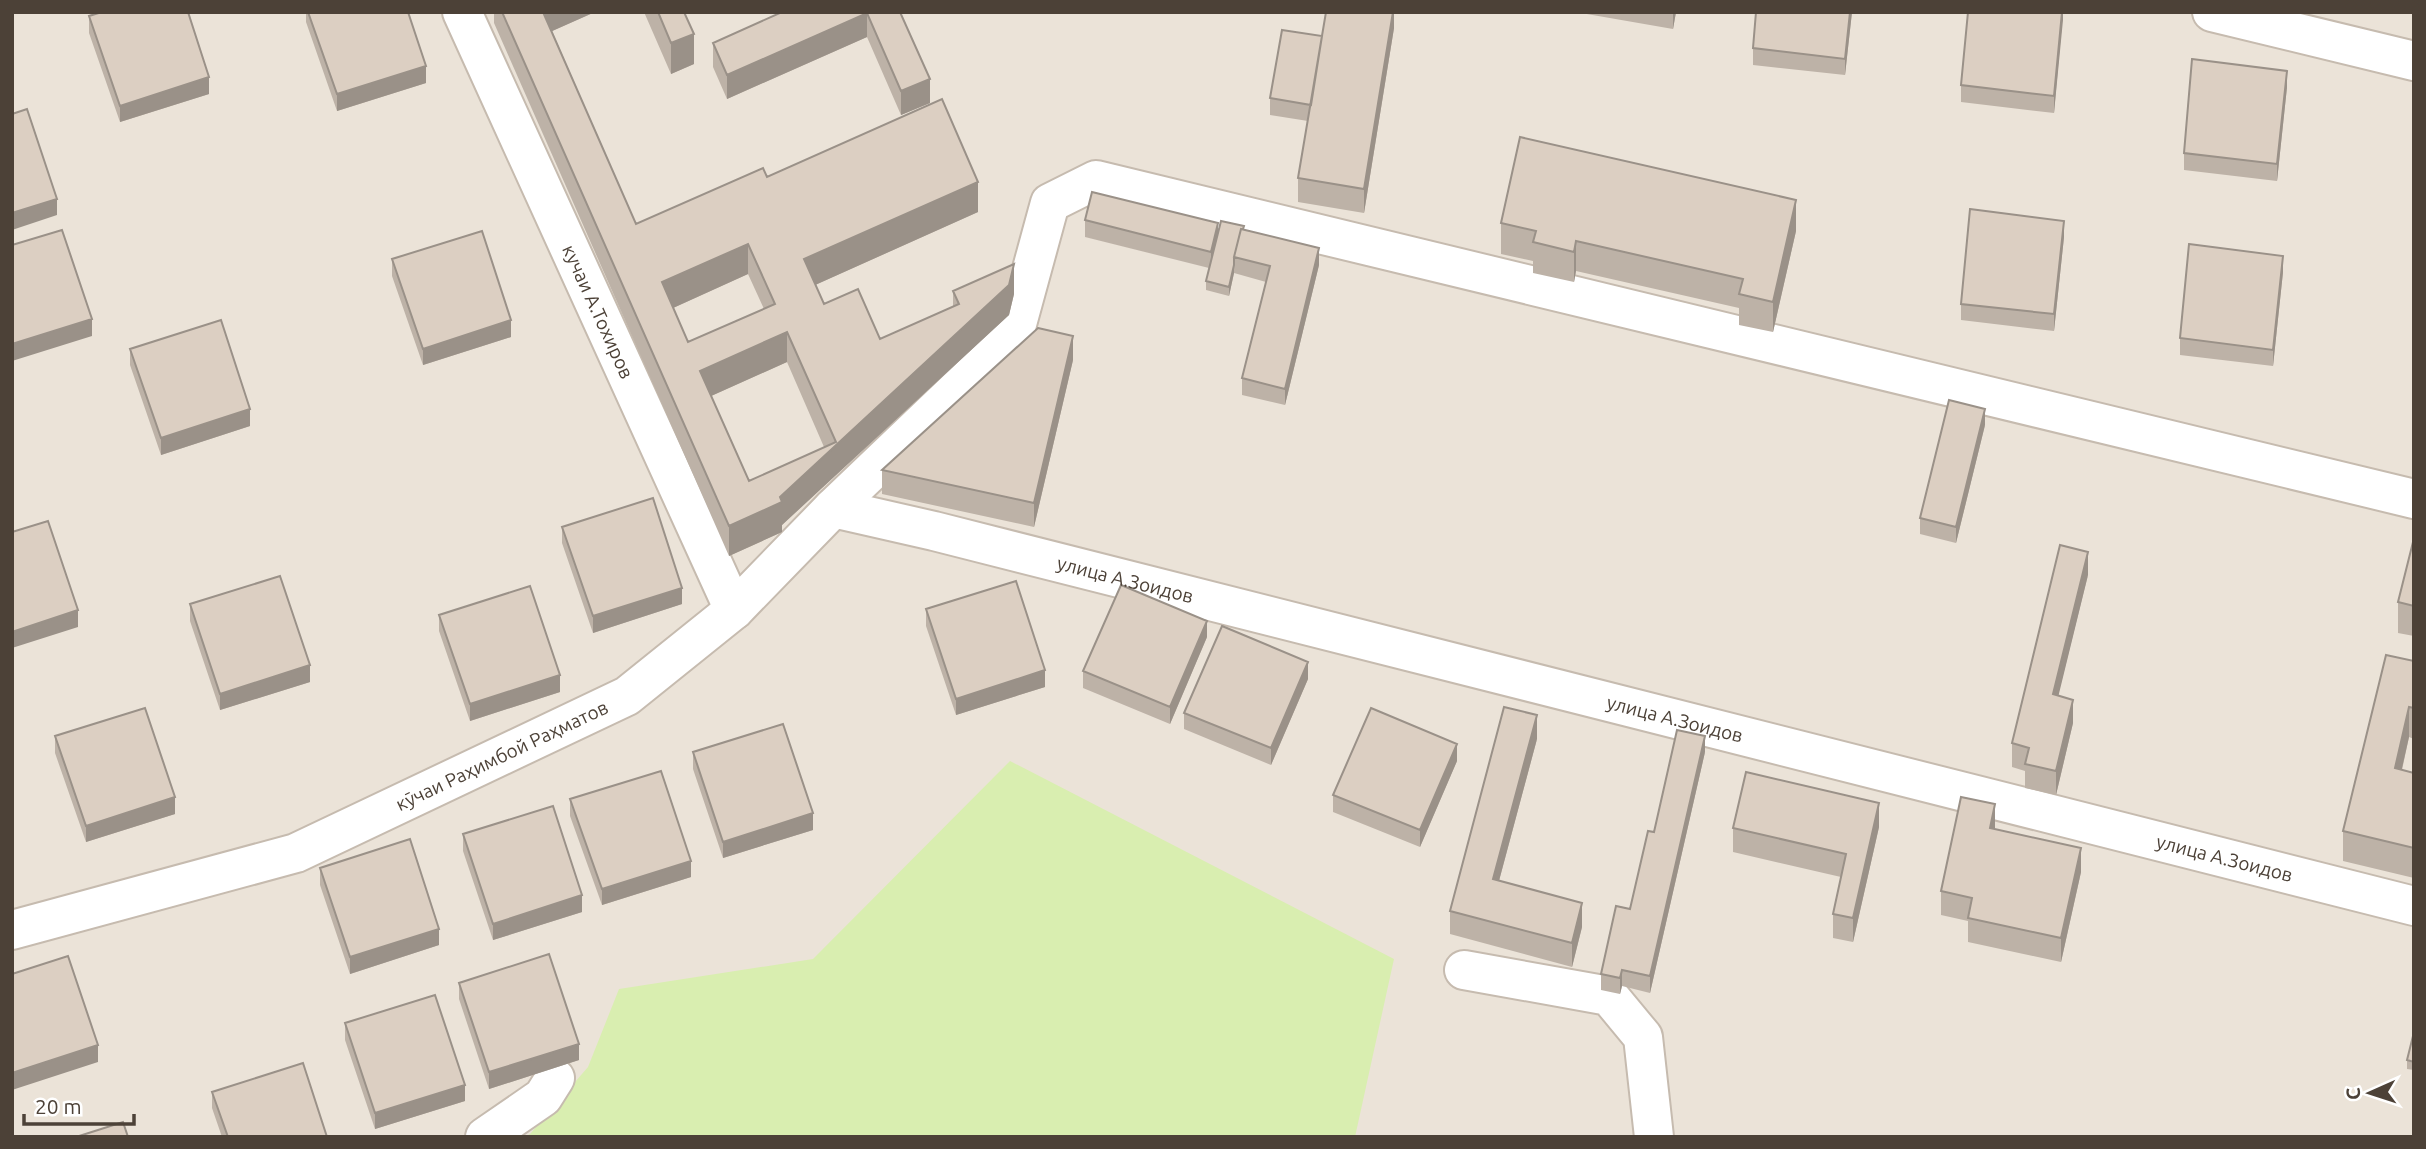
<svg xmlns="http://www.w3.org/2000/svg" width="2426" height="1149" font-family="Ubuntu,sans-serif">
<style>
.residential{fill:#ebe3d8}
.green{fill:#d9eeb0}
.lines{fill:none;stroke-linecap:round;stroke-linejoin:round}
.minor-casing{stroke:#c6bbaf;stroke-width:42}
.minor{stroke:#fff;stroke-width:38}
.wall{fill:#bdb2a7;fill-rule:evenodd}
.shaded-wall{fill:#9a9188}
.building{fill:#dccfc2;stroke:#9a9188;stroke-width:2;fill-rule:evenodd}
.labels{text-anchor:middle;stroke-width:5;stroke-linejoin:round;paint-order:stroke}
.street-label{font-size:19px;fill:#4c4137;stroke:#fff}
</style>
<rect width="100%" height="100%" fill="#f7f2eb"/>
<path class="residential" d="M12 12H2414V1137H12Z"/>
<path class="green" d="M1010 761 1394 959 1355 1137H525L530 1134 588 1067 619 989 813 959Z"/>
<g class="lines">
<g class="minor-casing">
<g id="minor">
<path id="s1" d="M462 12 734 610"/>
<path d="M2212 12 2414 61"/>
<path d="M833 508 1014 335 1050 203 1096 180 2414 499"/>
<path id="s2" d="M12 930 296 853 627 696 734 610 833 508 934 531 2414 906"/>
<path d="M1464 970 1609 996 1643 1037 1654 1137"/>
<path d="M485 1137 543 1097 555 1078"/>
</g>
</g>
<use href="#minor" class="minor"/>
</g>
<path class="wall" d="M306 12H408L426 83 337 111 306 22Z
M494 12H595L552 31 636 224 767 177 978 212 815 285 824 304 880 339 953 307V291L1014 294 1009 315 782 525V532L729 556 494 23ZM748 274 764 309 688 342 673 308ZM787 362 824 447 749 481 711 396Z
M644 12H684L694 64 671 74Z
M782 12H900L930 103 901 115 867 37 727 99 713 67V43Z
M1394 12V28L1364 213 1298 202V178L1308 121 1270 115V98L1322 36Z
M1581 12H1676L1673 29 1581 13Z
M1852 12 1845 75 1753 65V48Z
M2063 12 2054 113 1961 102V85Z
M89 16 209 94 120 122 89 33Z
M2287 87 2277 181 2184 170V153Z
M1085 220 1218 231 1244 229 1319 265 1285 405 1242 395V378L1266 282 1234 273 1229 296 1206 290V281L1209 268 1085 237Z
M1501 223 1796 231 1773 332 1739 325V308L1576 271 1574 282 1533 273V261L1501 254Z
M2064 237 2054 331 1961 320V304Z
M392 259 511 337 423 365 392 276Z
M2283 272 2273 366 2180 355V338Z
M130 349 250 426 161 455 130 365Z
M1073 360 1034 527 882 494V470Z
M1985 425 1956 543 1920 534V518Z
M562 527 682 604 593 633 562 543Z
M2414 538V636L2398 633V602Z
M2088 575 2058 695 2073 723 2056 795 2025 788V771L2012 767V743Z
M190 604 310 682 220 710 190 621Z
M926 609 1045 687 956 715 926 626Z
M439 615 560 692 470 721 439 631Z
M1207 637 1170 724 1083 688V671Z
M2414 661V739L2409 737 2402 770 2414 773V878L2343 861V831Z
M1308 679 1271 765 1184 729V713Z
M55 736 175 814 86 842 55 753Z
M1537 739 1499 881 1582 927 1572 967 1450 934V911Z
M693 752 813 830 723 858 693 769Z
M1705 752 1650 993 1622 986 1620 994 1601 990V974L1630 909 1654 832Z
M1457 761 1420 847 1333 812V795Z
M570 799 691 877 602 905 570 816Z
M1879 827 1853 942 1833 938V914L1841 877 1733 852V828Z
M1994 829 2081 872 2061 962 1968 942V921L1941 915V891Z
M463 834 582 912 493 940 463 851Z
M320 868 439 945 350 974 320 885Z
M459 983 579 1060 489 1089 459 999Z
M345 1023 465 1101 375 1129 345 1040Z
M2414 1032V1070L2407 1069V1060Z
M212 1092 327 1137H222L212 1108Z"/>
<path class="shaded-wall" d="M541 12H595L541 36Z
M1393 12H1394V28L1364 213V189Z
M1673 12H1676L1673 29Z
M1850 12H1852L1845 75V59Z
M2062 12H2063V20L2054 113V96Z
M867 13V37L727 99V75Z
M694 34V64L671 74V43Z
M426 66V83L337 111V94Z
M2287 71V87L2277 181V164Z
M209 77V94L120 122V106Z
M930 79V103L901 115V91Z
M978 182V212L804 290V259Z
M57 199V215L12 230V213Z
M1796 200V231L1773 332V302Z
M2064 221V237L2054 331V314Z
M1218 223V240L1211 268V252Z
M1576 241V271L1574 282V252Z
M748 244V274L662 313V282Z
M1319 248V265L1285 405V389Z
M2283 256V272L2273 366V350Z
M1014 264V294L1009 315 782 525V532L729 556V526L780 497Z
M1234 265V273L1229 296V287Z
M92 319V336L12 361V344Z
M511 320V337L423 365V349Z
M787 332V362L700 401V371Z
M1073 336V360L1034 527V503Z
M250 409V426L161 455V438Z
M1985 409V425L1956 543V527Z
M2088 552V575L2053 718V694Z
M682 588V604L593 633V616Z
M78 610V627L12 648V632Z
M1207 621V637L1170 724V707Z
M1308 662V679L1271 765V748Z
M310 665V682L220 710V694Z
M1045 670V687L956 715V699Z
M560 675V692L470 721V704Z
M2073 700V723L2056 795V771Z
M2409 707V737L2395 799V768Z
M1537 715V739L1493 903V879Z
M1705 736V752L1650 993V976Z
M1457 744V761L1420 847V830Z
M175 797V814L86 842V826Z
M1879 803V827L1853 942V918Z
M1995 804V828L1990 852V828Z
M12 806H13V822L12 823Z
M813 813V830L723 858V842Z
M2081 848V872L2061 962V938Z
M691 861V877L602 905V889Z
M582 895V912L493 940V924Z
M1582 903V927L1572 967V943Z
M439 929V945L350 974V957Z
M1622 970V986L1620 994V978Z
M579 1044V1060L489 1089V1072Z
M98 1045V1062L12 1090V1073Z
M465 1085V1101L375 1129V1113Z"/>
<path class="building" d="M102 12H188L209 77 120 106 89 16Z
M308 12H408L426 66 337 94Z
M502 12H543L636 224 763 168 767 177 942 99 978 182 804 259 824 304 858 289 880 339 959 304 953 291 1014 264 1009 285 780 497 782 502 729 526ZM748 244 775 304 688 342 662 282ZM787 332 836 442 749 481 700 371Z
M658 12H684L694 34 671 43Z
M782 12H900L930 79 901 91 867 13 727 75 713 43Z
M1326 12H1393L1364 189 1298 178Z
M1756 12H1850L1845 59 1753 48Z
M1968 12H2062L2054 96 1961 85Z
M1282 30 1322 36 1311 105 1270 98Z
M2192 59 2287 71 2277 164 2184 153Z
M27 109 57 199 12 213V114Z
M1520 137 1796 200 1773 302 1739 294 1743 279 1576 241 1574 252 1533 242 1536 231 1501 223Z
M1092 192 1218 223 1211 252 1085 220Z
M1970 209 2064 221 2054 314 1961 304Z
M1221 221 1244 226 1243 229H1241L1234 257V265L1229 287 1206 281Z
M1241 229 1319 248 1285 389 1242 378 1270 266 1234 257Z
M62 230 92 319 12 344V245Z
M482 231 511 320 423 349 392 259Z
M2189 244 2283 256 2273 350 2180 338Z
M221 320 250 409 161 438 130 349Z
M1038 328 1073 336 1034 503 882 470Z
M1949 400 1985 409 1956 527 1920 518Z
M653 498 682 588 593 616 562 527Z
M48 521 78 610 12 632V532Z
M2414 538V606L2398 602Z
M2060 545 2088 552 2053 694 2073 700 2056 771 2025 764 2029 748 2012 743Z
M280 576 310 665 220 694 190 604Z
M1016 581 1045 670 956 699 926 609Z
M1121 585 1207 621 1170 707 1083 671Z
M530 586 560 675 470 704 439 615Z
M1222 626 1308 662 1271 748 1184 713Z
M2386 655 2414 661V708L2409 707 2395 768 2414 773V848L2343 831Z
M1504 707 1537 715 1493 879 1582 903 1572 943 1450 911Z
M145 708 175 797 86 826 55 736Z
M1371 708 1457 744 1420 830 1333 795Z
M783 724 813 813 723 842 693 752Z
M1677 730 1705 736 1650 976 1622 970 1620 978 1601 974 1616 906 1630 909 1648 831 1654 832Z
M661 771 691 861 602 889 570 799Z
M1746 772 1879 803 1853 918 1833 914 1846 854 1733 828Z
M1961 797 1995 804 1990 828 2081 848 2061 938 1968 918 1972 898 1941 891Z
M553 806 582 895 493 924 463 834Z
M410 839 439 929 350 957 320 868Z
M549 954 579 1044 489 1072 459 983Z
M68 956 98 1045 12 1073V974Z
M435 995 465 1085 375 1113 345 1023Z
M2414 1032V1062L2407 1060Z
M303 1063 327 1137H228L212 1092Z
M123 1122 128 1137H76Z"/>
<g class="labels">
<g class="street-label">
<text dy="7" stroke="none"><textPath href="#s1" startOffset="329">кучаи А.Тохиров</textPath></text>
<text dy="7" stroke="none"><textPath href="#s2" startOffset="1241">улица А.Зоидов</textPath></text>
<text dy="7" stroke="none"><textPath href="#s2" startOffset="1808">улица А.Зоидов</textPath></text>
<text dy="7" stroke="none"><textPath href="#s2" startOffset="522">кӯчаи Раҳимбой Раҳматов</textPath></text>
<text dy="7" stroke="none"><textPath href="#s2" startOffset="2375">улица А.Зоидов</textPath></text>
</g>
</g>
<rect width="2426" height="1149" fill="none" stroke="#4c4137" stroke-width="28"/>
<g transform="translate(2370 1093) rotate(267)" stroke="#ffffff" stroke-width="5" paint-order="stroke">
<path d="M0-5L12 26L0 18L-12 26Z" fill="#4c4137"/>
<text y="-10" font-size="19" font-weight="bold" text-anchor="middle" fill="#4c4137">С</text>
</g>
<path d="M24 1114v10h110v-10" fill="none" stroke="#4c4137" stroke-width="3.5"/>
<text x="35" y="1114" font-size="21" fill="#4c4137" stroke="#ffffff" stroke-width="5" paint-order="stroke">20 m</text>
</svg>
